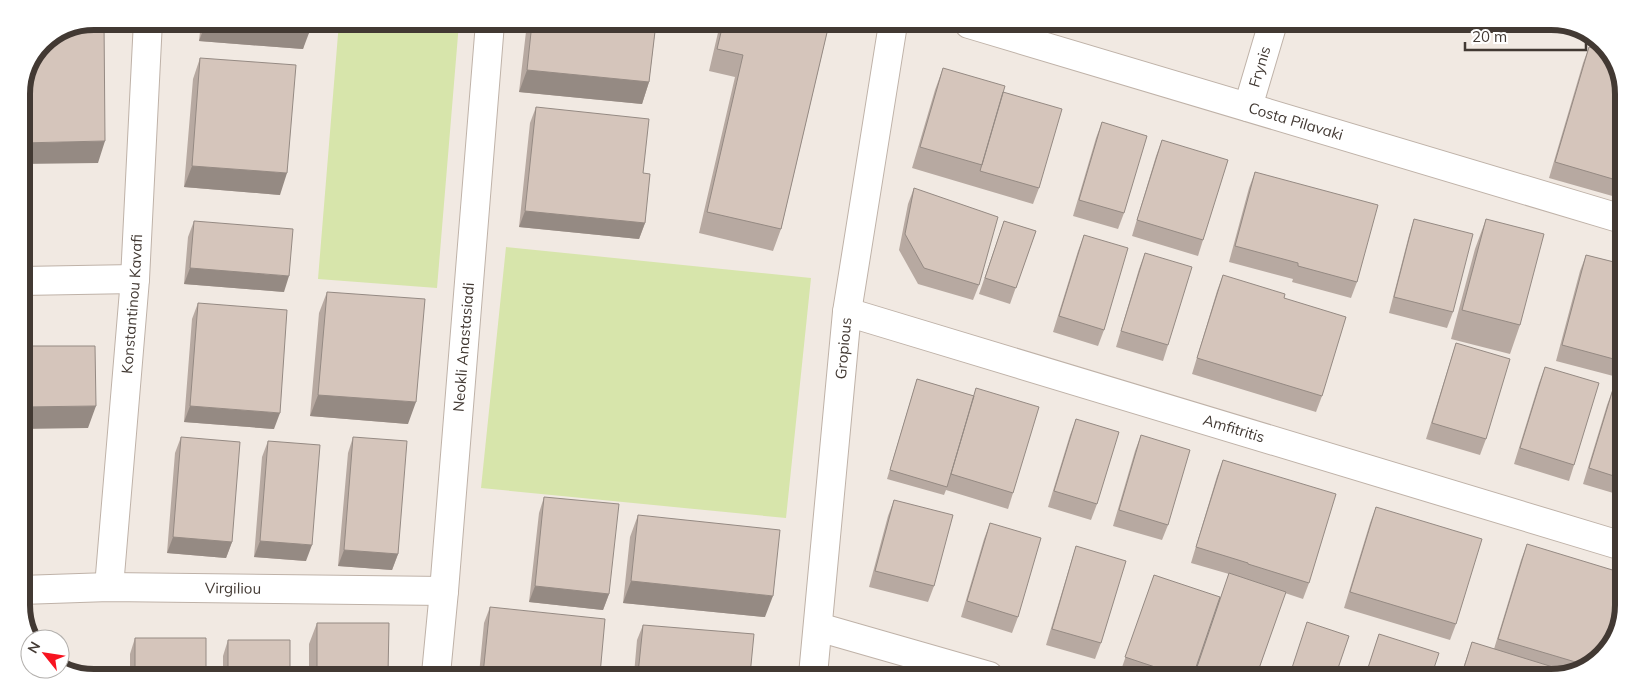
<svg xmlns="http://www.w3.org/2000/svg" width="1645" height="699" font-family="Mulish,sans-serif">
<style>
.green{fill:#d7e5ab}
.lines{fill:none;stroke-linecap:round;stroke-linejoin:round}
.minor-casing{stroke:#bfb2a8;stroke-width:30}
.minor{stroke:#fff;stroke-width:28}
.wall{fill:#b7a9a1}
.shaded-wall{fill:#958a83}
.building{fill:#d5c5bb;stroke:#958a83}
.labels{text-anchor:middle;stroke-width:4.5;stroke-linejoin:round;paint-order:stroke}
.street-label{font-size:15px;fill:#423933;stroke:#fff}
.rim{fill:none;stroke:#423933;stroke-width:6}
</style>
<rect width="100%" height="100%" fill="#f1e9e2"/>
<path class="green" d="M339 22 459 23 437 288 318 279Z
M506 247 811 278 786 518 481 488Z"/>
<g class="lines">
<g class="minor-casing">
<g id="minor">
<path id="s1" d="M969 24 1622 219"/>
<path id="s2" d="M1248 107 1272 26"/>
<path d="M21 281 135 279"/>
<path id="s3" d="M847 312 1619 545"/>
<path id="s4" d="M109 587 135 279 148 21"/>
<path id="s5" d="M21 590 109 587 444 591"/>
<path d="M818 627 989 676"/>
<path id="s6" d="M436 674 444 591 490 23"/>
<path id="s7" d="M813 675 847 312 893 24"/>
</g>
</g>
<use href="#minor" class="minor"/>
</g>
<path class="wall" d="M201 22H310L303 49 199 41Z
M527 23H656L649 82 642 104 519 92Z
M720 24H829L781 229 773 251 699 233 735 77 709 71Z
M1589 47 1624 89 1623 199 1549 178 1583 63Z
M200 58 280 195 184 187 193 79Z
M943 68 1003 92 1039 188 1033 204 912 168 935 90Z
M536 107 643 173 645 223 639 239 519 227 530 123Z
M1102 122 1124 213 1118 229 1073 216 1096 138Z
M1162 140 1203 240 1198 256 1132 236 1156 156Z
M1255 172 1357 282 1351 298 1292 282 1293 279 1229 262 1249 188Z
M914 188 979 285 973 300 918 284 899 250 908 204Z
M1414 219 1453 312 1447 328 1389 313 1409 235Z
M1486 219 1520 325 1510 354 1451 339 1475 249Z
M194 221 284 292 184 284 188 237Z
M1004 221 1036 231 1010 304 979 294Z
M1084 235 1104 330 1098 346 1053 332 1078 251Z
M1145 253 1168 345 1163 361 1116 347 1139 269Z
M1586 255 1622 264 1621 378 1556 361 1580 271Z
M1223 275 1284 298 1322 396 1316 412 1192 374 1217 291Z
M327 292 408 424 310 416 319 313Z
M198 303 274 429 184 422 192 319Z
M1456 343 1486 439 1480 455 1426 439Z
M1545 367 1574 465 1569 481 1514 464 1539 383Z
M917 379 974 396 976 388 1013 493 1008 509 946 490 944 495 887 479Z
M1613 389 1621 391 1620 495 1583 484 1607 405Z
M1076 419 1097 504 1091 520 1048 507 1070 435Z
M1141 435 1168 525 1162 540 1113 526 1135 451Z
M181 437 232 542 226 558 167 553 175 453Z
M353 437 398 554 392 570 338 566 348 453Z
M268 441 306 561 254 557 262 457Z
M1223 460 1309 583 1303 599 1285 593 1256 677 1130 676 1120 673 1154 575 1220 599 1229 574 1191 563 1217 476Z
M544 497 609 594 603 610 529 602 539 513Z
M894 500 934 586 928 602 869 587 888 516Z
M1376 507 1456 624 1450 640 1344 608 1370 523Z
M638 515 765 617 623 603 630 537Z
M990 523 1018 617 1012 633 961 617 984 539Z
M1527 544 1592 665 1551 678 1460 677 1472 642 1494 649 1521 560Z
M1076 546 1101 643 1095 659 1046 645 1071 562Z
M490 607 600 674H479L484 623Z
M317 623 388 674 309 673V644Z
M643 625 750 675 634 674 637 640Z
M1379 634 1431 677H1365Z
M135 638 206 673H130V654Z
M228 640 290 673H223V656Z"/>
<path class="shaded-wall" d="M205 25 309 33 303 49 199 41Z
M527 70 649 82 642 104 519 92Z
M105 141 98 163 21 164V143Z
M192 166 287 173 280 195 184 187Z
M525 211 645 223 639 239 519 227Z
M190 268 289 276 284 292 184 284Z
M318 395 416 402 408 424 310 416Z
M96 406 88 428 21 429V407Z
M190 406 280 413 274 429 184 422Z
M173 537 232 542 226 558 167 553Z
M260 541 312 545 306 561 254 557Z
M344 550 398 554 392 570 338 566Z
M631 581 773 596 765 617 623 603Z
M535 586 609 594 603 610 529 602Z"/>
<path class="building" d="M94 21H104L105 141 21 143V89L43 42Z
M205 22H310L309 33 205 25Z
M532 23H656L649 82 527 70Z
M723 24H829L781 229 707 212 743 55 717 49Z
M1589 47 1612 54 1624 89 1623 182 1555 162Z
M200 58 296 65 287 173 192 166Z
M943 68 1005 86 982 165 920 147Z
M1003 92 1062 109 1039 188 980 171Z
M536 107 649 119 643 173 650 174 645 223 525 211Z
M1102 122 1147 136 1124 213 1079 200Z
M1162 140 1228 160 1203 240 1137 220Z
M1255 172 1378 205 1357 282 1298 266V263L1235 246Z
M914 188 998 217 979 285 924 268 905 234Z
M1414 219 1473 234 1453 312 1394 297Z
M1486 219 1544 234 1520 325 1462 310Z
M194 221 293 229 289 276 190 268Z
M1004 221 1036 231 1016 288 985 278Z
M1084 235 1128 248 1104 330 1059 316Z
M1145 253 1192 267 1168 345 1121 331Z
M1586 255 1622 264 1621 361 1562 345Z
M1223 275 1285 294 1284 298 1346 317 1322 396 1197 358Z
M327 292 425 299 416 402 318 395Z
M198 303 287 310 280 413 190 406Z
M21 310H32V346H95L96 406 21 407Z
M1456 343 1510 359 1486 439 1432 423Z
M1545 367 1599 383 1574 465 1520 448Z
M917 379 974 396 947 487 890 470Z
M976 388 1039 407 1013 493 951 474Z
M1613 389 1621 391 1620 478 1589 468Z
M1076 419 1119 432 1097 504 1054 491Z
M1141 435 1190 450 1168 525 1119 510Z
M181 437 240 442 232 542 173 537Z
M353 437 407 441 398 554 344 550Z
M268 441 320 445 312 545 260 541Z
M1223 460 1336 494 1309 583 1248 564V563L1196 547Z
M544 497 619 504 609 594 535 586Z
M894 500 953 515 934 586 875 571Z
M1376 507 1482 539 1456 624 1350 592Z
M638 515 780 530 773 596 631 581Z
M990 523 1041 538 1018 617 967 601Z
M1527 544 1619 572 1618 615 1610 642 1592 665 1589 666 1498 639Z
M1076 546 1126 561 1101 643 1052 629Z
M1229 573 1286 592 1256 677H1226L1197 667Z
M1154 575 1220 597 1193 676H1182L1125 657Z
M490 607 605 619 600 674H483Z
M1307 622 1349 636 1335 677H1289Z
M317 623H389L388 674 317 673Z
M643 625 754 634 750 675 638 674Z
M1379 634 1439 653 1431 677H1365Z
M135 638H206V673H135Z
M228 640H290V673H228Z
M1472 642 1569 672 1551 678 1461 677Z"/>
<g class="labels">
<g class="street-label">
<text dy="5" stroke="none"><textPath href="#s2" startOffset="42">Frynis</textPath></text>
<text dy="5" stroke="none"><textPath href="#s1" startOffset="341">Costa Pilavaki</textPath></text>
<text dy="5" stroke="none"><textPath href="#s4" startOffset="284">Konstantinou Kavafi</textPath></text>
<text dy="5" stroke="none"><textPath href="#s6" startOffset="328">Neokli Anastasiadi</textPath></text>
<text dy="5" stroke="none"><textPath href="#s7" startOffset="328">Gropious</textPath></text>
<text dy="5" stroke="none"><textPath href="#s3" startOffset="404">Amfitritis</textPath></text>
<text dy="5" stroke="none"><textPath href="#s5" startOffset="212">Virgiliou</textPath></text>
</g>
</g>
<path d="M0 0H1645V699H0ZM94 30H1551A64 64 0 0 1 1615 94V605A64 64 0 0 1 1551 669H94A64 64 0 0 1 30 605V94A64 64 0 0 1 94 30Z" fill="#fff" fill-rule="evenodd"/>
<path class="rim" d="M94 30H1551A64 64 0 0 1 1615 94V605A64 64 0 0 1 1551 669H94A64 64 0 0 1 30 605V94A64 64 0 0 1 94 30Z"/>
<g transform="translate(45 654) rotate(300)"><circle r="24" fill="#ffffff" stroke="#b3b0ad"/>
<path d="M0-4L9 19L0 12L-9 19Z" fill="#f71320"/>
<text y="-8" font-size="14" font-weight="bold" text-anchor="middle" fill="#423933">N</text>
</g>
<path d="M1465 42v8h121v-8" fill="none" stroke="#423933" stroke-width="2.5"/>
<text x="1472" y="42" font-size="15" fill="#423933" stroke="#ffffff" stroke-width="4" paint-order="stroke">20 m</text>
</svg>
